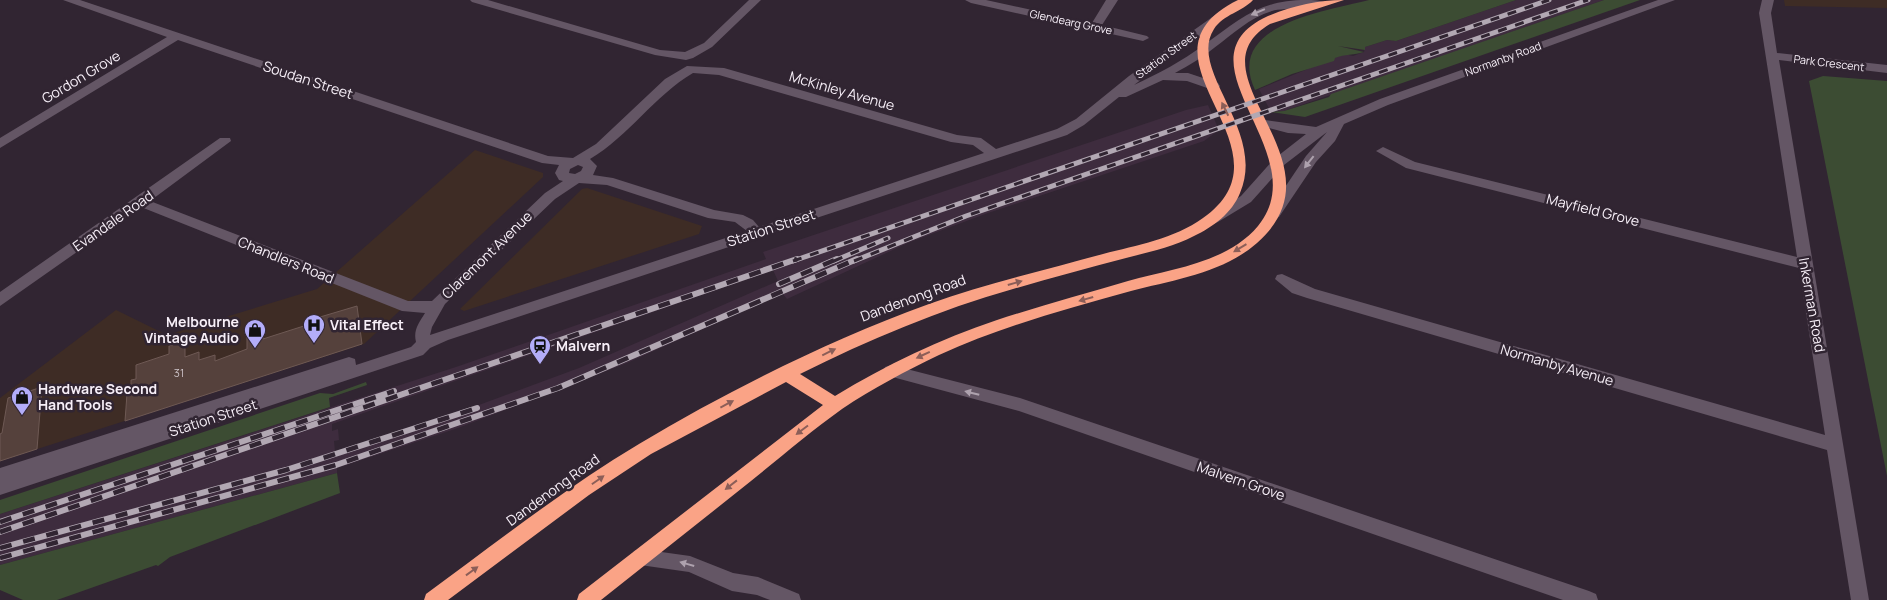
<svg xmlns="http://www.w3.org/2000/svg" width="1887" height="600" font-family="Manrope,sans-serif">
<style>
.commercial{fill:#3e2c25}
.built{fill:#3e2c3e;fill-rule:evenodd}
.green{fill:#3c4c33}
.building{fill:#55413c;stroke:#6e5954}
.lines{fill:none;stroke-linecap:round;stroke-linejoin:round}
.minor{fill:#645665;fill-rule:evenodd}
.highway{fill:#faa386;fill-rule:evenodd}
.rail-far1-casing{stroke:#b2a8b3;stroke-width:5}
.rail-casing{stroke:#b2a8b3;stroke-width:6}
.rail-far1{stroke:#312532;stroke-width:3;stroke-dasharray:9;stroke-linecap:butt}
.rail{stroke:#312532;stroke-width:4.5;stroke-dasharray:12;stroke-linecap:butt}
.oneway{fill:#aea2ae}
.oneway2{fill:#8b5e58}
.labels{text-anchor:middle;stroke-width:5;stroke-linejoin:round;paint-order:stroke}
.far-street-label{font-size:11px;fill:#f7eff8;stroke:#312532}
.number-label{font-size:11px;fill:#cec4c9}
.street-label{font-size:14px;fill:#f7eff8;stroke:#312532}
.poi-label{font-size:14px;font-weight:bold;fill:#f7eff8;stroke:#312532;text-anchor:start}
</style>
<rect width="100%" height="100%" fill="#312532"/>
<path class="commercial" d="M1784 0H1887V8L1785 6Z
M475 150 543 173V177L364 344 0 461V398L116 310 167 335 317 289Z
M587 188 702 226 699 234 464 311 460 309 582 189Z"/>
<path class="built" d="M1516 0H1604L1284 111 1271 112 1259 89 1344 54 1353 56 1364 52 1365 47 1387 40 1396 41Z
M1208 105 1219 130 1204 141 988 213 910 242 787 299 782 293 627 363 458 428 337 468V473L0 565V514L456 367 766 259 763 252 1186 110ZM773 270 778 281 579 368 468 409 335 452 334 441 339 440 338 429 332 431V424Z"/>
<path class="green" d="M1369 0H1516L1396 41 1387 40 1365 47V50L1338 46 1364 52C1354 55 1345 54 1335 58L1334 61 1292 74 1255 90C1224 24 1327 11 1369 0Z
M1604 0H1640L1305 117 1271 112 1284 111 1329 97 1331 94Z
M1823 76 1887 81V476L1809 81Z
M366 382 367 385 329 398 330 407 0 514V500L320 393 333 394Z
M337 473 340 493 170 557 158 566 156 565 57 600H23L0 590V565Z"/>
<path class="building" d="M357 306 362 344 125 421 127 394 131 393V380L136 379V365L169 354V346L185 341V357L199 352V360L215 355V361L247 349V335L262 330 263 339 310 324V320Z
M42 387 37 449 0 461V434L2 433 8 398Z"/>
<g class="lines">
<path class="minor" d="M63 0H80L548 156 573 158 596 144 665 79 687 66 724 68 957 135 981 138 996 149 1057 129 1076 119 1129 76 1218 13 1222 12 1228 15 1134 85C1158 74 1182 61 1204 45 1239 20 1259 0 1306 0 1313 0 1322 0 1328 4 1322 10 1284 7 1272 11 1249 18 1233 34 1214 48 1202 58 1189 65 1175 73H1188L1218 83 1220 86 1218 89H1210L1187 81 1163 80 1126 97H1119L1084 125 1067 135 448 340 430 348 423 355 0 495V468L349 357 355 359 356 365 411 347 416 342C413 330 419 323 425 313L402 311 141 207 0 306V292L220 138H230L231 141 150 201 408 301H432L545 193 563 181 559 180 555 173 559 165 542 163 178 40 0 148V138L167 37ZM693 73 719 75 951 142 973 145 984 153 759 227 753 220 743 215 714 210 613 178 593 175 597 166 590 159C629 136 654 96 693 73ZM578 165 583 167 581 171 575 174 569 173 570 169ZM579 183 607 185 708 218 735 222 747 231 430 335 432 327 445 304 555 199Z
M470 0H488L660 50 685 52 704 43 749 0H761L712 47 693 58 686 60 655 55 472 2Z
M965 0H986L1092 23 1106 0H1118L1102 25 1147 36 1149 38 1143 41 971 3Z
M1658 0H1675L1388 105 1344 124 1335 141 1316 162 1279 217 1274 219 1267 214 1306 156 1327 132 1284 165 1251 202 1218 222 1213 224 1206 219 1241 196 1274 159 1306 134 1288 133 1258 125 1256 122 1258 119 1316 127 1380 99Z
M1762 0H1774L1771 13 1777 53 1887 65V73L1779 60 1869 600H1851L1827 450 1307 298 1292 293 1275 279 1277 275 1282 274 1315 289 1825 435 1799 268 1406 168 1376 151 1383 147 1415 162 1797 257 1759 13Z
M891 365 1020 398 1589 591 1596 594 1598 600H1563L1019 411 885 375 883 371 885 367Z
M640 549 690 556 733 573 758 577 799 594 801 600H770L757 595 732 591 689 572 640 565 634 563 631 557 634 551Z"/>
<path class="highway" d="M1238 0H1253C1242 12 1224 14 1214 29 1187 71 1267 130 1240 193 1232 213 1213 227 1194 236 1173 247 1149 252 1126 258 1088 268 1051 278 1013 289 939 310 868 340 800 374L835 396C886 365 940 339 997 320 1040 306 1084 294 1128 281 1171 269 1227 263 1258 226 1318 153 1170 61 1268 16 1292 6 1318 0 1344 0L1270 24C1186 74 1349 162 1257 243 1223 273 1173 280 1131 291 1066 309 1000 327 939 355 906 371 873 388 842 409 811 431 781 457 751 481 701 521 651 560 601 600H577L579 594 823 405 786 382 651 454 589 495 448 600H424L426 594C496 543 565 488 639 444 729 390 830 340 929 304 985 284 1045 270 1103 254 1137 245 1174 239 1203 218 1302 148 1122 57 1238 0Z"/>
<g class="rail-far1-casing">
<path id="rail-far1" d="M793 261 1549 0
M834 261 888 238
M854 261 966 216 1588 0"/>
</g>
<g class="rail-casing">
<path id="rail" d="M779 284 837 259
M0 522 394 391
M0 532 797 259
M0 548 286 470 477 408
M0 558 336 465 558 388 857 259"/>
</g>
<use href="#rail-far1" class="rail-far1"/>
<use href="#rail" class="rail"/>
</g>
<defs><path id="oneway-solid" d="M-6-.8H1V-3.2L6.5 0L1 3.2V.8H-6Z" transform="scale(1.25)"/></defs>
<g class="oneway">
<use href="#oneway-solid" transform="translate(1258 12) rotate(157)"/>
<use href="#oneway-solid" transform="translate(1309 162) rotate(128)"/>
<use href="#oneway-solid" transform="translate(972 393) rotate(-166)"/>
<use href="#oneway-solid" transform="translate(687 564) rotate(-164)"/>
</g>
<g class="oneway2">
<use href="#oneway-solid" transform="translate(1225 109) rotate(-116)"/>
<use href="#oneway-solid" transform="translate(1240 248) rotate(149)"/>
<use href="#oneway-solid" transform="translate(1015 283) rotate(-16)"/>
<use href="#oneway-solid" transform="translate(1086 299) rotate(164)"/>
<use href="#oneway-solid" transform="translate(829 352) rotate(-26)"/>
<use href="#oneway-solid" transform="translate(923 355) rotate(155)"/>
<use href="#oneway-solid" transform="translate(727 404) rotate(-28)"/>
<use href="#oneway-solid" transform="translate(802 430) rotate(143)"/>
<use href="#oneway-solid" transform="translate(598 480) rotate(-35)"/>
<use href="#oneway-solid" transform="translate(731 485) rotate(142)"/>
<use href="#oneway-solid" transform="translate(472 571) rotate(-36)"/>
</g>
<defs>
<g id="hospital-pin" transform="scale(1.125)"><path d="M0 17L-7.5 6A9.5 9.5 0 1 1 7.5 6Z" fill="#b3adf9" stroke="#312532"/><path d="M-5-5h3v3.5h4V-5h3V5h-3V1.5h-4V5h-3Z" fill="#111"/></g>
<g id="shop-pin" transform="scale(1.125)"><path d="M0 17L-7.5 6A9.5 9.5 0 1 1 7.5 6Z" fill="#b3adf9" stroke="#312532"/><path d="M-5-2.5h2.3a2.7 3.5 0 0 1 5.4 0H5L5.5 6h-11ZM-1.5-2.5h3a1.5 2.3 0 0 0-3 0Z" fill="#111"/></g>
<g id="station-pin" transform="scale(1.125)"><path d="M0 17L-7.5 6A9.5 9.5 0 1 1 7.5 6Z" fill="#b3adf9" stroke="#312532"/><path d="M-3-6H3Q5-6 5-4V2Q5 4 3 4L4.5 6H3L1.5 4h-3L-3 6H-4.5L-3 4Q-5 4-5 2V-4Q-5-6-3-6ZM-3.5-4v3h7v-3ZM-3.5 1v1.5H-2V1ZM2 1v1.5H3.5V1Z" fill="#111"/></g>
</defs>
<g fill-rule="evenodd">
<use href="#hospital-pin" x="314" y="325"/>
<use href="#shop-pin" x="255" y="330"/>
<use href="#station-pin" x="540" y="346"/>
<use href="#shop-pin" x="22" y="397"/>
</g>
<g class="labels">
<g class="far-street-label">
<text transform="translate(1071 22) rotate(12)" y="4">Glendearg Grove</text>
<text transform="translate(1166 55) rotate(-36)" y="4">Station Street</text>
<text transform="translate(1503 59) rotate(-20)" y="4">Normanby Road</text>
<text transform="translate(1829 63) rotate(7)" y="4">Park Crescent</text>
</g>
<g class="number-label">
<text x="179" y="377">31</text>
</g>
<g class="street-label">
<text transform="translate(81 77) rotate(-31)" y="5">Gordon Grove</text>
<text transform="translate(308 80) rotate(18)" y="5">Soudan Street</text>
<text transform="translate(842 91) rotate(16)" y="5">McKinley Avenue</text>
<text transform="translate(1593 210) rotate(14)" y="5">Mayfield Grove</text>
<text transform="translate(113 221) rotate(-35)" y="5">Evandale Road</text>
<text transform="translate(771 228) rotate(-18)" y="5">Station Street</text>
<text transform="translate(487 255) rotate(-44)" y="5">Claremont Avenue</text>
<text transform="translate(286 260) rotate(22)" y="5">Chandlers Road</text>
<text transform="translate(913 298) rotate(-20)" y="5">Dandenong Road</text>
<text transform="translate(1812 305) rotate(80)" y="5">Inkerman Road</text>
<text transform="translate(1557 365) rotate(16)" y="5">Normanby Avenue</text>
<text transform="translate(213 418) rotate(-18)" y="5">Station Street</text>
<text transform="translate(1241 481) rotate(19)" y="5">Malvern Grove</text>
<text transform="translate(553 490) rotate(-36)" y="5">Dandenong Road</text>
</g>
<g class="poi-label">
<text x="239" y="327" text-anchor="end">Melbourne<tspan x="239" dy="16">Vintage Audio</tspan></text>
<text x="330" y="330">Vital Effect</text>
<text x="556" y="351">Malvern</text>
<text x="38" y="394">Hardware Second<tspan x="38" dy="16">Hand Tools</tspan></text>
</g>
</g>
</svg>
